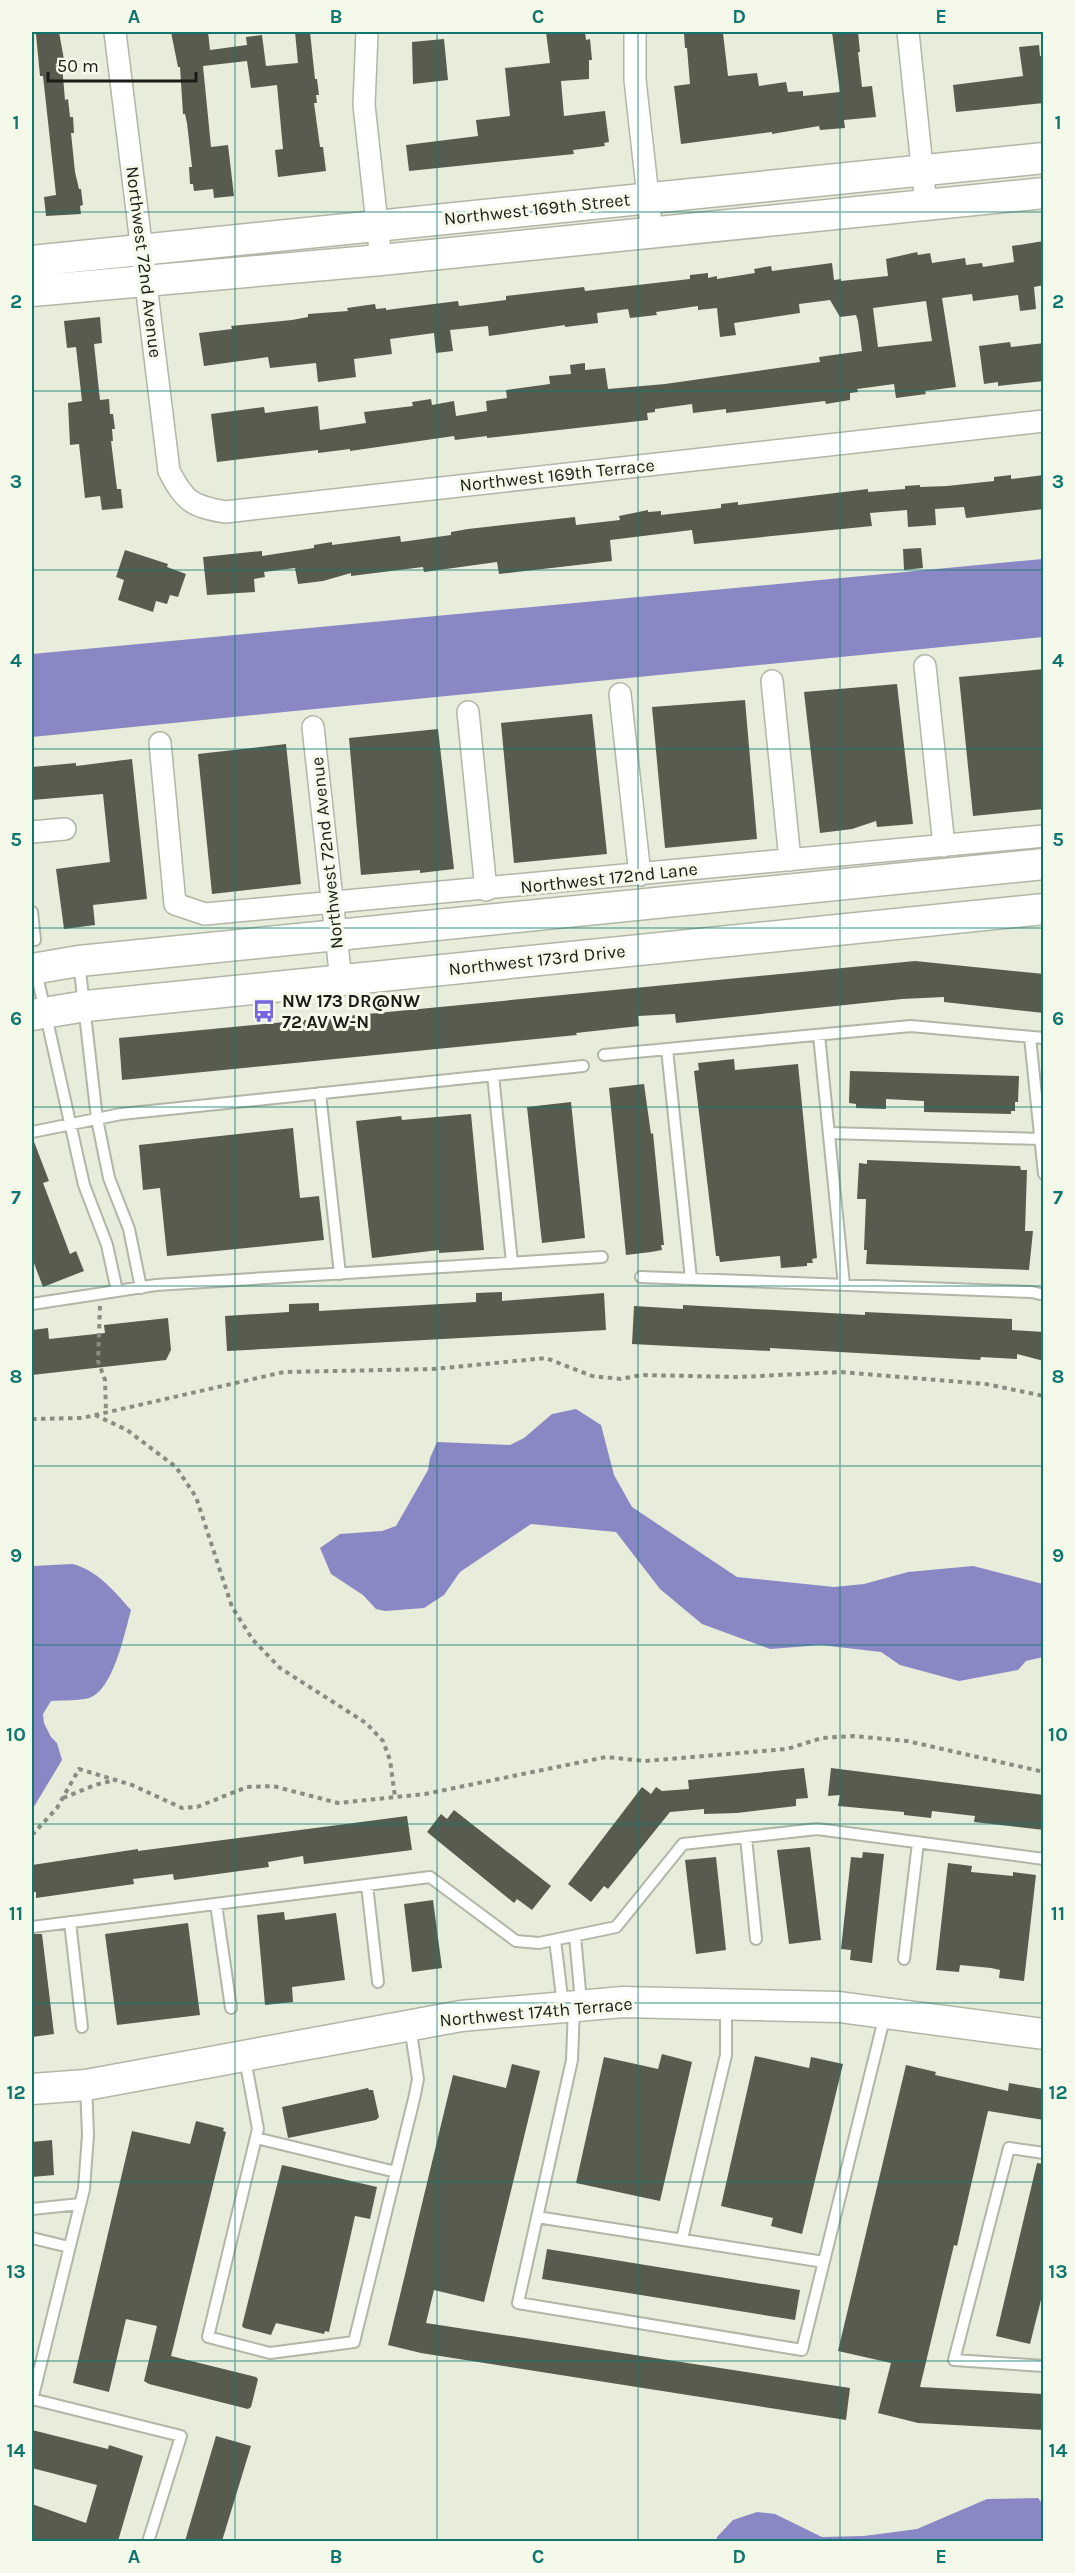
<svg xmlns="http://www.w3.org/2000/svg" width="1075" height="2573" font-family="Karla,sans-serif">
<style>
.water{fill:#8a88c4}
.building{fill:#585c4e;fill-rule:evenodd}
.lines{fill:none;stroke-linecap:round;stroke-linejoin:round}
.lane-casing{stroke:#b1b6a6;stroke-width:14}
.street-casing{stroke:#b1b6a6;stroke-width:24}
.secondary-casing{stroke:#b1b6a6;stroke-width:33}
.path{stroke:#898c80;stroke-width:4;stroke-dasharray:4.5 4.5;stroke-linecap:butt}
.lane{stroke:#fff;stroke-width:10}
.street{stroke:#fff;stroke-width:21}
.secondary{stroke:#fff;stroke-width:30}
.grid{fill:none;stroke:#0f766e;stroke-width:1.5;stroke-opacity:0.55}
.labels{text-anchor:middle;stroke-width:6;stroke-linejoin:round;paint-order:stroke}
.street-label{font-size:18px;fill:#1b1c16;stroke:#f4f9e9}
.poi-label{font-size:18px;font-weight:bold;fill:#1b1c16;stroke:#f4f9e9;text-anchor:start}
.neatline{fill:none;stroke:#0f766e;stroke-width:2}
.grid-label{font-size:20px;text-anchor:middle;font-weight:bold;fill:#0f766e}
</style>
<rect width="100%" height="100%" fill="#e7ecdb"/>
<path class="water" d="M1043 559V637L32 737V654Z
M576 1409 601 1425 614 1475 632 1507 737 1577 834 1587 864 1584 908 1572 973 1566 1043 1584V1657L1026 1661 1018 1670 959 1681 900 1665 881 1652 821 1645 770 1649 702 1624 660 1589 616 1532 531 1524 460 1572 444 1595 424 1608 385 1611 376 1609 363 1595 331 1574 320 1548 340 1534 382 1531 396 1526 428 1470 430 1458 437 1442 510 1445 524 1438 552 1414Z
M73 1564C98 1571 114 1591 131 1610 125 1632 113 1691 89 1698 78 1701 63 1700 51 1701L43 1714 44 1723 51 1737 57 1743 62 1760 32 1810V1566Z
M1038 2498 1043 2504V2541H716L717 2537 733 2520 757 2512 775 2514 822 2537 864 2536 917 2529 987 2499Z"/>
<path class="building" d="M59 32 65 65H62L65 100 68 99 70 117H73L74 133H71L75 172 79 189H81L83 205 80 206 81 214 46 216 44 197 56 195 43 76H40L36 34Z
M171 32H208L210 50 247 45 246 37 262 35 266 66 298 63 295 32H310L315 79H317L319 95H316L317 103H314L320 147H323L326 171 278 177 275 150 283 149 277 85 251 88 247 61 203 66 211 147 228 145 234 196 214 198 213 189 194 191 193 184H190L189 167H192L187 123 185 114H183L180 67H178Z
M546 32H585L586 40 590 39 592 60H589V79L561 81 564 116 605 111 609 142 604 143 605 146 573 150 574 154 409 171 406 145 478 136 476 120 510 116 505 68 550 63Z
M686 32H708L709 34 723 33 728 76 757 73 759 86 786 82 788 92 803 91V96L840 92 832 32H858L860 52H858L862 87 872 86 876 117 844 120 845 128 820 130 819 126 772 134V132L681 144 674 86 690 84 687 48H685L684 33Z
M444 39 448 80 413 84 412 42Z
M1039 45 1040 56H1044V103L956 112 953 85 1023 76 1019 47Z
M1044 241V285L1034 287 1036 309 1020 311 1018 295 973 301 972 294 942 298 956 387 925 391 926 394 896 398 894 384 857 389 858 392 850 393V400L826 404 825 401 726 413V409L693 413 692 404 655 409V412L647 413 648 420 487 438V436L455 440 454 436 350 451V449L318 453V450L217 462 211 414 264 407 265 413 318 406 320 430 366 423 364 412 413 406 412 402 431 399 432 405 454 401 456 416 487 411 486 401 507 398 506 390 550 384 549 376 571 374 570 365 585 363V370L605 368 608 389 665 384 820 362 819 357 862 351 858 321 856 315 840 317 830 300 799 304 800 313 734 323 736 335 720 337 717 308 698 310V306L656 312 657 315 630 318 628 309 597 313 598 323 565 327V325L489 336 488 326 450 330 453 351 436 353 434 333 390 339 392 354 354 359 356 377 318 382 316 363 270 368 268 357 204 366 199 333 232 329 231 326 292 320 308 317V314L348 311 347 308 375 304 376 309 386 308V310L458 301 459 306 506 300V296L584 287 585 291 690 279V275L708 273V278L717 276V279L755 273 754 269 771 266 772 271 832 263 834 280 841 279V281L888 276 886 259 917 252 918 255 930 253 932 263 965 258 966 265 982 263 983 267 1014 262 1012 246ZM926 301 932 341 878 347 873 308Z
M100 317 102 343 94 344 100 400 109 399 110 414H113L115 429H112L113 441H111L117 489H121L123 508 102 510 100 496 85 498 79 444 70 445 68 403 82 401 76 347 67 348 64 321Z
M1010 342 1011 347 1044 343V381L998 386V382L984 384 979 346Z
M1011 475V479L1044 475V509L966 518 964 507 935 509 936 525 908 527 907 510 870 513 872 526 694 544 692 530 610 540 612 561 499 574 497 562 424 572 423 567 351 576V573L323 581 298 584 295 568 264 572 265 577 254 579 255 592 207 595 203 557 262 551V556L314 548V545L332 542V545L400 536 401 542 451 535V532L468 529 575 517 576 525 620 520 619 516 648 510V512L661 511V515L721 508V504L738 502V505L868 489V492L905 489V486L920 485V487L947 486 994 481V477Z
M921 548 923 568 904 570 903 549Z
M125 550 168 564 167 567 186 574 178 597 170 595 167 604 156 601 153 612 118 600 124 580 116 577Z
M1044 669V809L973 816 959 677Z
M897 684 913 824 877 827 876 821 852 829 820 833 804 692Z
M745 700 757 839 665 848 652 707Z
M592 714 607 854 514 863 501 723Z
M438 729 454 869 420 873V870L361 875 349 738Z
M286 744 301 884 212 894 198 754Z
M132 759 147 899 93 905 95 925 64 929 56 869 110 862 103 794 32 800V767L76 763V766Z
M915 961 1044 974V1013L944 1002V997L902 999 676 1023 675 1014 638 1016 639 1026 576 1033 577 1035 122 1080 119 1038Z
M734 1059 735 1070 798 1064 817 1258 812 1259 813 1263H807V1266L781 1268 780 1256 720 1262 719 1256H716L694 1071 699 1070 698 1063Z
M850 1071 1019 1076 1018 1102H1015V1111H1011V1114L924 1112V1101L886 1099V1109L856 1108V1104L849 1103Z
M644 1084 651 1134 653 1133 664 1245H661L662 1250 651 1252 626 1255 609 1088Z
M571 1102 585 1238 542 1243 527 1107Z
M471 1114 484 1250 439 1253V1250L372 1258 356 1121 401 1116 402 1120Z
M293 1128 300 1198 319 1196 324 1240 167 1256 160 1188 143 1190 139 1145Z
M33 1139 49 1181 43 1183 70 1254 76 1251 84 1271 43 1287 32 1258Z
M867 1160 1020 1166 1021 1170H1027L1025 1231H1033L1029 1270 866 1264 867 1250H864L866 1199H857L859 1163 867 1164Z
M502 1292V1301L604 1293 606 1330 227 1351 225 1316 289 1312V1304L319 1303V1311L476 1302V1293Z
M683 1305 865 1315V1312L1012 1319V1330L1044 1332V1361L1017 1354V1359L981 1357 980 1360 770 1348V1351L632 1344 634 1306 683 1309Z
M168 1318 171 1350 166 1360 32 1375V1330L48 1328 49 1339 105 1333 104 1325Z
M804 1768 808 1798 796 1799V1806L737 1813 704 1814V1809L670 1812 608 1889 604 1886 591 1902 568 1884 642 1787 651 1794 656 1787 662 1791 689 1789 688 1780Z
M831 1768 1044 1795V1830L974 1822 975 1816 932 1811 931 1818 904 1815V1812L838 1806 840 1795 828 1796Z
M454 1810 551 1886 532 1910 517 1899 514 1903 427 1832 441 1814 447 1819Z
M407 1816 412 1850 304 1864 303 1856 268 1862 269 1867 174 1880 173 1874 133 1879 134 1884 36 1898V1892H32V1865L138 1849V1851Z
M810 1847 821 1940 789 1944 777 1850Z
M863 1852 884 1854 872 1963 850 1960 851 1950 841 1949 851 1857 862 1858Z
M716 1857 726 1950 696 1954 685 1860Z
M948 1863 972 1866 971 1872 1013 1876V1872L1036 1875 1024 1981 999 1978 1000 1970 991 1968 960 1965 959 1972 936 1970Z
M433 1900 442 1968 412 1972 404 1904Z
M284 1912 285 1920 336 1913 345 1980 292 1987 293 2002 265 2005 257 1915Z
M188 1923 200 2015 117 2025 105 1934Z
M32 1934H42L54 2034 32 2037Z
M662 2054 692 2062 660 2201 576 2183 604 2057 658 2069Z
M755 2056 809 2068 811 2057 843 2064 802 2234 771 2226 773 2218 721 2206Z
M512 2064 540 2071 484 2302 434 2290 426 2323 850 2388 846 2420 421 2353 388 2345 453 2075 506 2088Z
M906 2065 936 2072 935 2075 1008 2091 1009 2083 1044 2089V2120L988 2111 957 2246 954 2245 920 2387 1044 2394V2430L918 2423 878 2413 891 2363 838 2351Z
M368 2088 369 2090H373L379 2117 376 2120 288 2138 282 2107Z
M196 2121 224 2128 223 2131 226 2132 171 2356 256 2377 258 2379 251 2407 248 2409 149 2384 144 2381 157 2326 126 2319 109 2392 73 2383 132 2131 190 2144Z
M52 2140 54 2175 32 2177V2142Z
M1037 2163 1044 2164V2288L1030 2344 996 2336Z
M282 2165 377 2187 370 2219 355 2216 329 2332 325 2331 324 2334 276 2323 271 2335 244 2328 242 2326Z
M547 2249 800 2290 795 2320 542 2279Z
M32 2430 108 2449 109 2445 143 2456 118 2541H32V2504L86 2523 97 2485 32 2468Z
M216 2436 251 2446 222 2541H185Z"/>
<g class="lines">
<g class="lane-casing">
<path id="lane" d="M32 912 35 940
M79 962 97 1119 109 1178 129 1229 141 1288
M36 971 84 1185 107 1245 117 1291
M819 1035 844 1285
M1030 1037 1044 1174
M667 1049 691 1279
M604 1055 911 1026 1044 1038
M493 1075 512 1263
M320 1093 340 1274
M32 1132 121 1114 583 1066
M829 1133 1040 1139
M641 1277 1032 1292 1044 1295
M32 1304 156 1285 602 1257
M746 1837 756 1939
M367 1885 378 1982
M216 1904 231 2008
M70 1922 82 2027
M32 1927 430 1877 516 1941 539 1943 616 1927 683 1844 817 1829 1044 1859
M575 1936 581 2002
M555 1940 563 2005
M904 1959 918 1843
M574 2007 572 2060 518 2303 802 2350 885 2015
M245 2059 258 2129 208 2337 270 2353 354 2342 414 2099 418 2079 410 2026
M256 2138 396 2172
M1044 2153 1009 2148 954 2360 1044 2366
M32 2209 80 2204
M537 2217 824 2262
M32 2238 69 2247
M682 2239 726 2055V2005
M32 2399 181 2436 148 2542
M32 2400 84 2189 88 2135 86 2085"/>
</g>
<g class="street-casing">
<path id="street" d="M115 32 169 471C185 502 192 506 225 512L1044 421
M367 32 364 105 381 260
M635 32V80L652 233
M908 32 926 205
M925 666 944 846
M772 681 790 860
M620 694 640 875
M468 712 486 890
M313 727 341 980
M160 743 175 904 205 914 1044 836
M32 832 65 829"/>
</g>
<g class="secondary-casing">
<path id="secondary" d="M32 261 1044 158
M32 291 381 260 1044 193
M32 969 79 961 1044 864
M32 1015 86 1006 1044 909
M32 2089 86 2085 461 2016 623 2002 839 2007 1044 2034"/>
</g>
<path class="path" d="M100 1306 98 1361 105 1380 106 1412
M95 1415 127 1430 176 1467 196 1497 232 1607 253 1640 280 1668 366 1723 383 1741 390 1760 395 1797
M32 1419 82 1418 284 1372 434 1369 546 1358 592 1376 621 1379 641 1375 739 1377 840 1372 986 1384 1044 1396
M63 1798 95 1785 115 1780
M32 1835 57 1808 79 1769 132 1785 182 1808 197 1807 247 1787 273 1786 338 1803 425 1794 606 1757 645 1761 787 1749 822 1738 853 1736 907 1741 1044 1772"/>
<use href="#lane" class="lane"/>
<use href="#street" class="street"/>
<use href="#secondary" class="secondary"/>
</g>
<path class="grid" d="M235 32V2542M437 32V2542M638 32V2542M840 32V2542M32 212H1044M32 391H1044M32 570H1044M32 749H1044M32 928H1044M32 1107H1044M32 1286H1044M32 1466H1044M32 1645H1044M32 1824H1044M32 2003H1044M32 2182H1044M32 2361H1044"/>
<defs>
<g id="bus-bare" transform="scale(1.8)"><path d="M-5-6H5V4H4V6H2V4H-2V6H-4V4H-5ZM-3.5-4V0h7V-4ZM-3.5 1.2v1.5H-2V1.2ZM2 1.2v1.5H3.5V1.2Z" fill="#7666e1" stroke="#f4f9e9" stroke-width="2.5" paint-order="stroke"/></g>
</defs>
<g fill-rule="evenodd">
<use href="#bus-bare" x="264" y="1011"/>
</g>
<g class="labels">
<g class="street-label">
<text transform="translate(537 209) rotate(-6)" y="6">Northwest 169th Street</text>
<text transform="translate(144 262) rotate(83)" y="6">Northwest 72nd Avenue</text>
<text transform="translate(557 475) rotate(-6)" y="6">Northwest 169th Terrace</text>
<text transform="translate(327 853) rotate(-96)" y="6">Northwest 72nd Avenue</text>
<text transform="translate(609 878) rotate(-6)" y="6">Northwest 172nd Lane</text>
<text transform="translate(537 960) rotate(-6)" y="6">Northwest 173rd Drive</text>
<text transform="translate(536 2012) rotate(-5)" y="6">Northwest 174th Terrace</text>
</g>
<g class="poi-label">
<text x="282" y="1007">NW 173 DR@NW<tspan x="282" dy="21">72 AV W-N</tspan></text>
</g>
</g>
<rect width="1075" height="2573" fill="none" stroke="#f4f9e9" stroke-width="66"/>
<path d="M48 72v9h148v-9" fill="none" stroke="#1b1c16" stroke-width="3"/>
<text x="57" y="72" font-size="18" fill="#1b1c16" stroke="#f4f9e9" stroke-width="4.5" paint-order="stroke">50 m</text>
<rect x="33" y="33" width="1009" height="2507" class="neatline"/>
<g class="grid-label">
<text x="134" y="23">A</text>
<text x="336" y="23">B</text>
<text x="538" y="23">C</text>
<text x="739" y="23">D</text>
<text x="941" y="23">E</text>
<text x="16" y="129">1</text>
<text x="1058" y="129">1</text>
<text x="16" y="308">2</text>
<text x="1058" y="308">2</text>
<text x="16" y="488">3</text>
<text x="1058" y="488">3</text>
<text x="16" y="667">4</text>
<text x="1058" y="667">4</text>
<text x="16" y="846">5</text>
<text x="1058" y="846">5</text>
<text x="16" y="1025">6</text>
<text x="1058" y="1025">6</text>
<text x="16" y="1204">7</text>
<text x="1058" y="1204">7</text>
<text x="16" y="1383">8</text>
<text x="1058" y="1383">8</text>
<text x="16" y="1562">9</text>
<text x="1058" y="1562">9</text>
<text x="16" y="1741">10</text>
<text x="1058" y="1741">10</text>
<text x="16" y="1920">11</text>
<text x="1058" y="1920">11</text>
<text x="16" y="2099">12</text>
<text x="1058" y="2099">12</text>
<text x="16" y="2278">13</text>
<text x="1058" y="2278">13</text>
<text x="16" y="2457">14</text>
<text x="1058" y="2457">14</text>
<text x="134" y="2563">A</text>
<text x="336" y="2563">B</text>
<text x="538" y="2563">C</text>
<text x="739" y="2563">D</text>
<text x="941" y="2563">E</text>
</g>
</svg>
